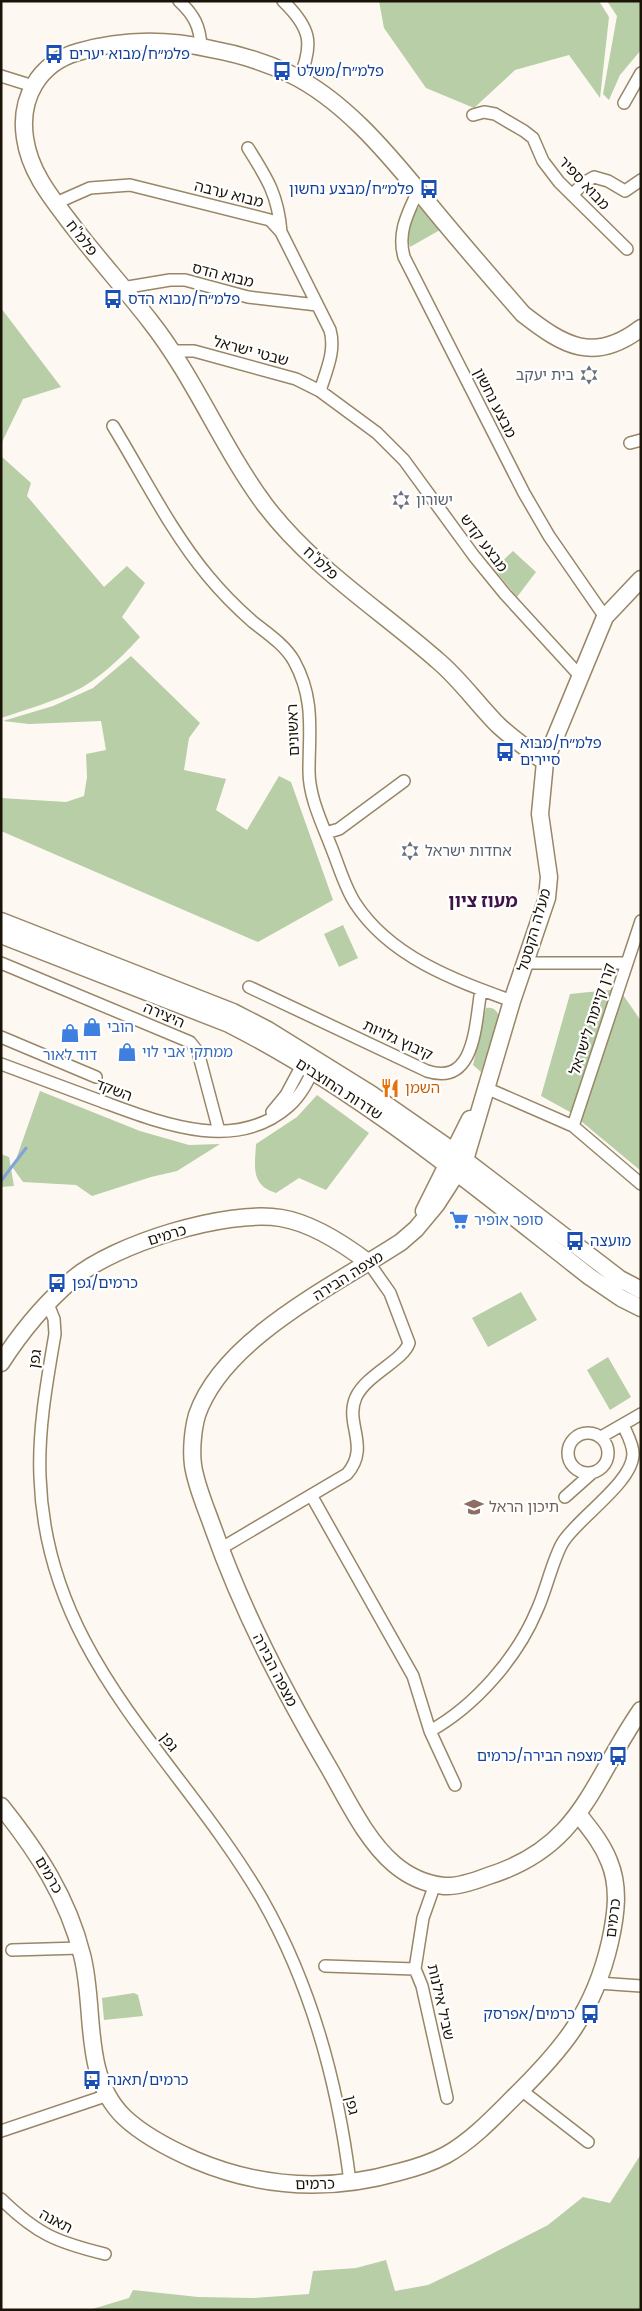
<svg xmlns="http://www.w3.org/2000/svg" width="642" height="2311" font-family="Poppins,'Noto Sans Hebrew',sans-serif">
<style>
.green{fill:#b7cea6}
.lines{fill:none;stroke-linecap:round;stroke-linejoin:round}
.stream{stroke:#80a4da;stroke-width:3}
.street-casing{stroke:#988667;stroke-width:14}
.secondary-casing{stroke:#988667;stroke-width:19}
.street{stroke:#fff;stroke-width:11}
.secondary{stroke:#fff;stroke-width:16}
.labels{text-anchor:middle;stroke-width:4.5;stroke-linejoin:round;paint-order:stroke}
.transit-label{font-size:15px;fill:#164399;stroke:#fff;text-anchor:start}
.street-label{font-size:15px;fill:#1a1307;stroke:#fff}
.worship-label{font-size:15px;fill:#5b616d;stroke:#fff;text-anchor:start}
.shop-label{font-size:15px;fill:#366cbe;stroke:#fff;text-anchor:start}
.food-label{font-size:15px;fill:#c56008;stroke:#fff;text-anchor:start}
.education-label{font-size:15px;fill:#785e54;stroke:#fff;text-anchor:start}
.quarter-label{font-size:18px;font-weight:bold;fill:#3e1447;stroke:#fff}
</style>
<rect width="100%" height="100%" fill="#fdf9f2"/>
<path class="green" d="M379 1H599L609 17 600 98 569 55 515 70 474 108 426 88 384 28Z
M607 1H641V50L620 75 609 100 603 94 617 16Z
M421 205 440 230 410 247C406 231 408 217 421 205Z
M1 308 61 387 23 399 1 444Z
M1 456 31 483 27 496 104 587 127 566 145 583 122 617 140 637C125 654 101 677 81 688 56 701 28 709 1 718Z
M513 551 536 572 517 597 494 569Z
M131 656 200 723 189 738 184 770 226 779 216 810 247 830 279 776 291 782 333 900 258 942 1 831V798L66 802 84 796 87 777 86 754 106 750 101 721 29 724 3 721 53 706 93 688Z
M343 925 358 958 339 967 324 934Z
M619 989 641 1021V1171L570 1112 541 1096 570 994Z
M486 1008C493 1007 497 1010 499 1017L481 1072 473 1065Z
M40 1091 140 1131 189 1145 220 1144 177 1171 151 1177 92 1196 76 1185 23 1182 13 1168Z
M317 1095 369 1133 326 1190 299 1178 276 1193C250 1185 255 1166 256 1144L297 1117Z
M1 1154 9 1157 14 1186 1 1187Z
M521 1292 537 1320 488 1347 472 1318Z
M608 1357 631 1397 610 1410 587 1370Z
M134 1993 138 1995 143 2016 104 2020 102 1998Z
M641 2154V2310H89L129 2298 133 2290 198 2297 253 2298 309 2294 313 2271 356 2268 386 2260 395 2291 428 2285 472 2264 548 2225 583 2197 610 2203Z"/>
<g class="lines">
<path class="stream" d="M1 1181 26 1148"/>
<g class="street-casing">
<path id="street" d="M179 1C194 15 200 26 201 47
M283 1C311 28 314 44 299 79
M1 76 33 86
M624 103 641 73
M473 115 484 112 495 114 524 131 533 138 543 161 559 182 627 249
M248 148C267 178 278 195 281 232
M418 191C408 213 397 232 404 257L524 493 549 536 605 617
M572 195 585 182 594 177 608 181 625 191 641 180
M56 203 90 188 130 185 270 220 281 232 330 330C336 351 326 371 320 391
M122 288 170 280H185L248 297 317 305
M171 351H194L296 379 320 391 377 433 404 460 474 556 505 594 580 676
M113 426C143 475 171 532 208 576 222 593 237 608 253 622 267 633 285 645 294 661 315 699 309 731 309 771 309 796 321 821 330 844 338 863 344 886 355 903 390 957 454 980 512 1001
M630 443 641 440
M326 833 339 829 404 781
M1 963 190 1042 198 1052 219 1131
M526 963H627
M249 987 427 1071C476 1087 475 1023 481 990
M1 1037 96 1077
M1 1064C33 1076 65 1088 98 1100 156 1121 234 1155 289 1106 299 1097 312 1078 313 1064
M486 1088 573 1126 641 1184
M272 1112 286 1095 302 1065 307 1062
M573 1126 641 921
M48 1304 54 1319 55 1334C47 1381 38 1429 40 1477 46 1658 178 1755 262 1899 311 1985 338 2085 350 2182
M568 1453a20 20 0 1 1 40 0a20 20 0 1 1-40 0Z
M601 1437 641 1414
M311 1495 413 1676 430 1731 455 1785
M565 1497 592 1473
M220 1549 347 1474C371 1446 344 1424 356 1397 367 1374 403 1361 409 1343L390 1293 369 1263
M430 1731C475 1706 517 1658 537 1610 546 1591 553 1558 563 1542 578 1518 633 1482 633 1454 633 1444 627 1434 623 1425
M435 1884 423 1918 415 1969 422 1986 447 2098
M12 1950 80 1948
M325 1966 415 1969
M598 1983 641 1986
M521 2090 588 2142
M1 2131 108 2095
M1 2199C37 2234 56 2242 105 2254"/>
</g>
<g class="secondary-casing">
<path id="secondary" d="M641 579 605 617 545 762 540 814 549 877 547 898 512 1001 465 1160 436 1205 416 1229 401 1242C337 1284 223 1338 197 1415 193 1429 191 1450 193 1465 196 1486 206 1508 213 1528 243 1613 284 1691 329 1768 348 1801 366 1840 394 1864 408 1876 426 1884 444 1886 458 1887 475 1881 488 1876 582 1847 591 1782 641 1710
M545 762C529 750 513 739 498 725 477 704 460 679 437 660 379 609 312 567 265 505 222 447 195 378 150 321 126 290 99 260 75 229 54 201 30 174 25 138 19 98 39 63 78 52 122 39 167 39 211 49 238 54 265 62 290 74 342 99 385 150 421 194 454 235 488 274 523 314 564 346 594 364 641 328
M1 921 233 1012 268 1030 371 1094 453 1151 620 1279 641 1290
M1 935 229 1024C361 1091 474 1186 590 1277L621 1298 641 1308
M424 1211 470 1119
M1 1363C21 1332 45 1303 73 1279 114 1244 227 1209 281 1218 312 1223 344 1244 369 1263
M1 1806C37 1851 68 1898 82 1955 96 2008 81 2075 124 2117 144 2136 170 2149 195 2160 261 2188 329 2192 399 2172 415 2168 431 2163 446 2155 471 2141 492 2119 513 2098 563 2049 594 2012 610 1942 616 1915 620 1887 609 1861 602 1843 590 1829 579 1815"/>
</g>
<use href="#street" class="street"/>
<use href="#secondary" class="secondary"/>
</g>
<defs>
<g id="bus-bare" transform="scale(1.5)"><path d="M-5-6H5V4H4V6H2V4H-2V6H-4V4H-5ZM-3.5-4V0h7V-4ZM-3.5 1.2v1.5H-2V1.2ZM2 1.2v1.5H3.5V1.2Z" fill="#1a4fb4" stroke="#fff" stroke-width="2.5" paint-order="stroke"/></g>
<g id="synagogue-bare" transform="scale(1.5)"><path d="M0-6.5L5.6 3.2H-5.6ZM0 6.5L5.6-3.2H-5.6Z" fill="#6b7280" stroke="#fff" stroke-width="2.5" paint-order="stroke"/></g>
<g id="shop-bare" transform="scale(1.5)"><path d="M-5-2.5h2.3a2.7 3.5 0 0 1 5.4 0H5L5.5 6h-11ZM-1.5-2.5h3a1.5 2.3 0 0 0-3 0Z" fill="#3f7fe0" stroke="#fff" stroke-width="2.5" paint-order="stroke"/></g>
<g id="restaurant-bare" transform="scale(1.5)"><path d="M-5-6h1v4h1v-4h1v4h1v-4h1v5L-1.5 .5V6h-2V.5L-5-1ZM5-6V6H3V1.5H1.5Q1.5-4 5-6Z" fill="#e8710a" stroke="#fff" stroke-width="2.5" paint-order="stroke"/></g>
<g id="supermarket-bare" transform="scale(1.5)"><path d="M-6-5.5h2.5l.6 2H6L4.5 2H-2.5L-4.4-4H-6ZM-1.5 3.2a1.3 1.3 0 1 0 .1 0ZM3 3.2a1.3 1.3 0 1 0 .1 0Z" fill="#3f7fe0" stroke="#fff" stroke-width="2.5" paint-order="stroke"/></g>
<g id="school-bare" transform="scale(1.5)"><path d="M0-5L7-2L0 1L-7-2ZM-4 1L0 2.5L4 1V4Q0 6-4 4Z" fill="#8d6e63" stroke="#fff" stroke-width="2.5" paint-order="stroke"/></g>
</defs>
<g fill-rule="evenodd">
<use href="#bus-bare" x="54" y="54"/>
<use href="#bus-bare" x="282" y="71"/>
<use href="#bus-bare" x="429" y="189"/>
<use href="#bus-bare" x="113" y="299"/>
<use href="#synagogue-bare" x="589" y="375"/>
<use href="#synagogue-bare" x="401" y="500"/>
<use href="#bus-bare" x="505" y="752"/>
<use href="#synagogue-bare" x="410" y="851"/>
<use href="#shop-bare" x="92" y="1027"/>
<use href="#shop-bare" x="70" y="1033"/>
<use href="#shop-bare" x="127" y="1052"/>
<use href="#restaurant-bare" x="390" y="1088"/>
<use href="#supermarket-bare" x="459" y="1220"/>
<use href="#bus-bare" x="575" y="1241"/>
<use href="#bus-bare" x="57" y="1283"/>
<use href="#school-bare" x="474" y="1507"/>
<use href="#bus-bare" x="618" y="1756"/>
<use href="#bus-bare" x="590" y="2014"/>
<use href="#bus-bare" x="92" y="2080"/>
</g>
<g class="labels">
<g class="transit-label">
<text x="69" y="59">פלמ״ח/מבוא יערים</text>
<text x="297" y="76">פלמ״ח/משלט</text>
<text x="414" y="194" text-anchor="end">פלמ״ח/מבצע נחשון</text>
<text x="128" y="304">פלמ״ח/מבוא הדס</text>
<text x="520" y="748">פלמ״ח/מבוא<tspan x="520" dy="17">סיירים</tspan></text>
<text x="590" y="1246">מועצה</text>
<text x="72" y="1288">כרמים/גפן</text>
<text x="603" y="1761" text-anchor="end">מצפה הבירה/כרמים</text>
<text x="575" y="2019" text-anchor="end">כרמים/אפרסק</text>
<text x="107" y="2085">כרמים/תאנה</text>
</g>
<g class="street-label">
<text transform="translate(584 183) rotate(47)" y="5">מבוא ספיר</text>
<text transform="translate(229 194) rotate(14)" y="5">מבוא ערבה</text>
<text transform="translate(82 238) rotate(52)" y="5">פלמ"ח</text>
<text transform="translate(223 275) rotate(14)" y="5">מבוא הדס</text>
<text transform="translate(251 351) rotate(15)" y="5">שבטי ישראל</text>
<text transform="translate(495 403) rotate(63)" y="5">מבצע נחשון</text>
<text transform="translate(484 543) rotate(53)" y="5">מבצע קדש</text>
<text transform="translate(321 563) rotate(43)" y="5">פלמ"ח</text>
<text transform="translate(293 730) rotate(-92)" y="5">ראשונים</text>
<text transform="translate(534 930) rotate(-74)" y="5">מעלה הקסטל</text>
<text transform="translate(164 1015) rotate(23)" y="5">היצירה</text>
<text transform="translate(592 1019) rotate(-72)" y="5">קרן קיימת לישראל</text>
<text transform="translate(398 1040) rotate(25)" y="5">קיבוץ גלויות</text>
<text transform="translate(339 1089) rotate(33)" y="5">שדרות החוצבים</text>
<text transform="translate(114 1090) rotate(21)" y="5">השקד</text>
<text transform="translate(167 1235) rotate(-17)" y="5">כרמים</text>
<text transform="translate(348 1276) rotate(-32)" y="5">מצפה הבירה</text>
<text transform="translate(35 1359) rotate(-81)" y="5">גפן</text>
<text transform="translate(275 1670) rotate(63)" y="5">מצפה הבירה</text>
<text transform="translate(169 1742) rotate(53)" y="5">גפן</text>
<text transform="translate(49 1875) rotate(60)" y="5">כרמים</text>
<text transform="translate(613 1918) rotate(-83)" y="5">כרמים</text>
<text transform="translate(441 2002) rotate(77)" y="5">שביל אילנות</text>
<text transform="translate(352 2105) rotate(77)" y="5">גפן</text>
<text transform="translate(315 2184) rotate(-1)" y="5">כרמים</text>
<text transform="translate(56 2221) rotate(28)" y="5">תאנה</text>
</g>
<g class="worship-label">
<text x="574" y="380" text-anchor="end">בית יעקב</text>
<text x="416" y="505">ישורון</text>
<text x="425" y="856">אחדות ישראל</text>
</g>
<g class="shop-label">
<text x="107" y="1032">הובי</text>
<text x="142" y="1057">ממתקי אבי לוי</text>
<text x="70" y="1060" text-anchor="middle">דוד לאור</text>
<text x="474" y="1225">סופר אופיר</text>
</g>
<g class="food-label">
<text x="405" y="1093">השמן</text>
</g>
<g class="education-label">
<text x="489" y="1512">תיכון הראל</text>
</g>
<g class="quarter-label">
<text x="483" y="907">מעוז ציון</text>
</g>
</g>
<rect width="642" height="2311" fill="none" stroke="#1a1307" stroke-width="5"/>
</svg>
